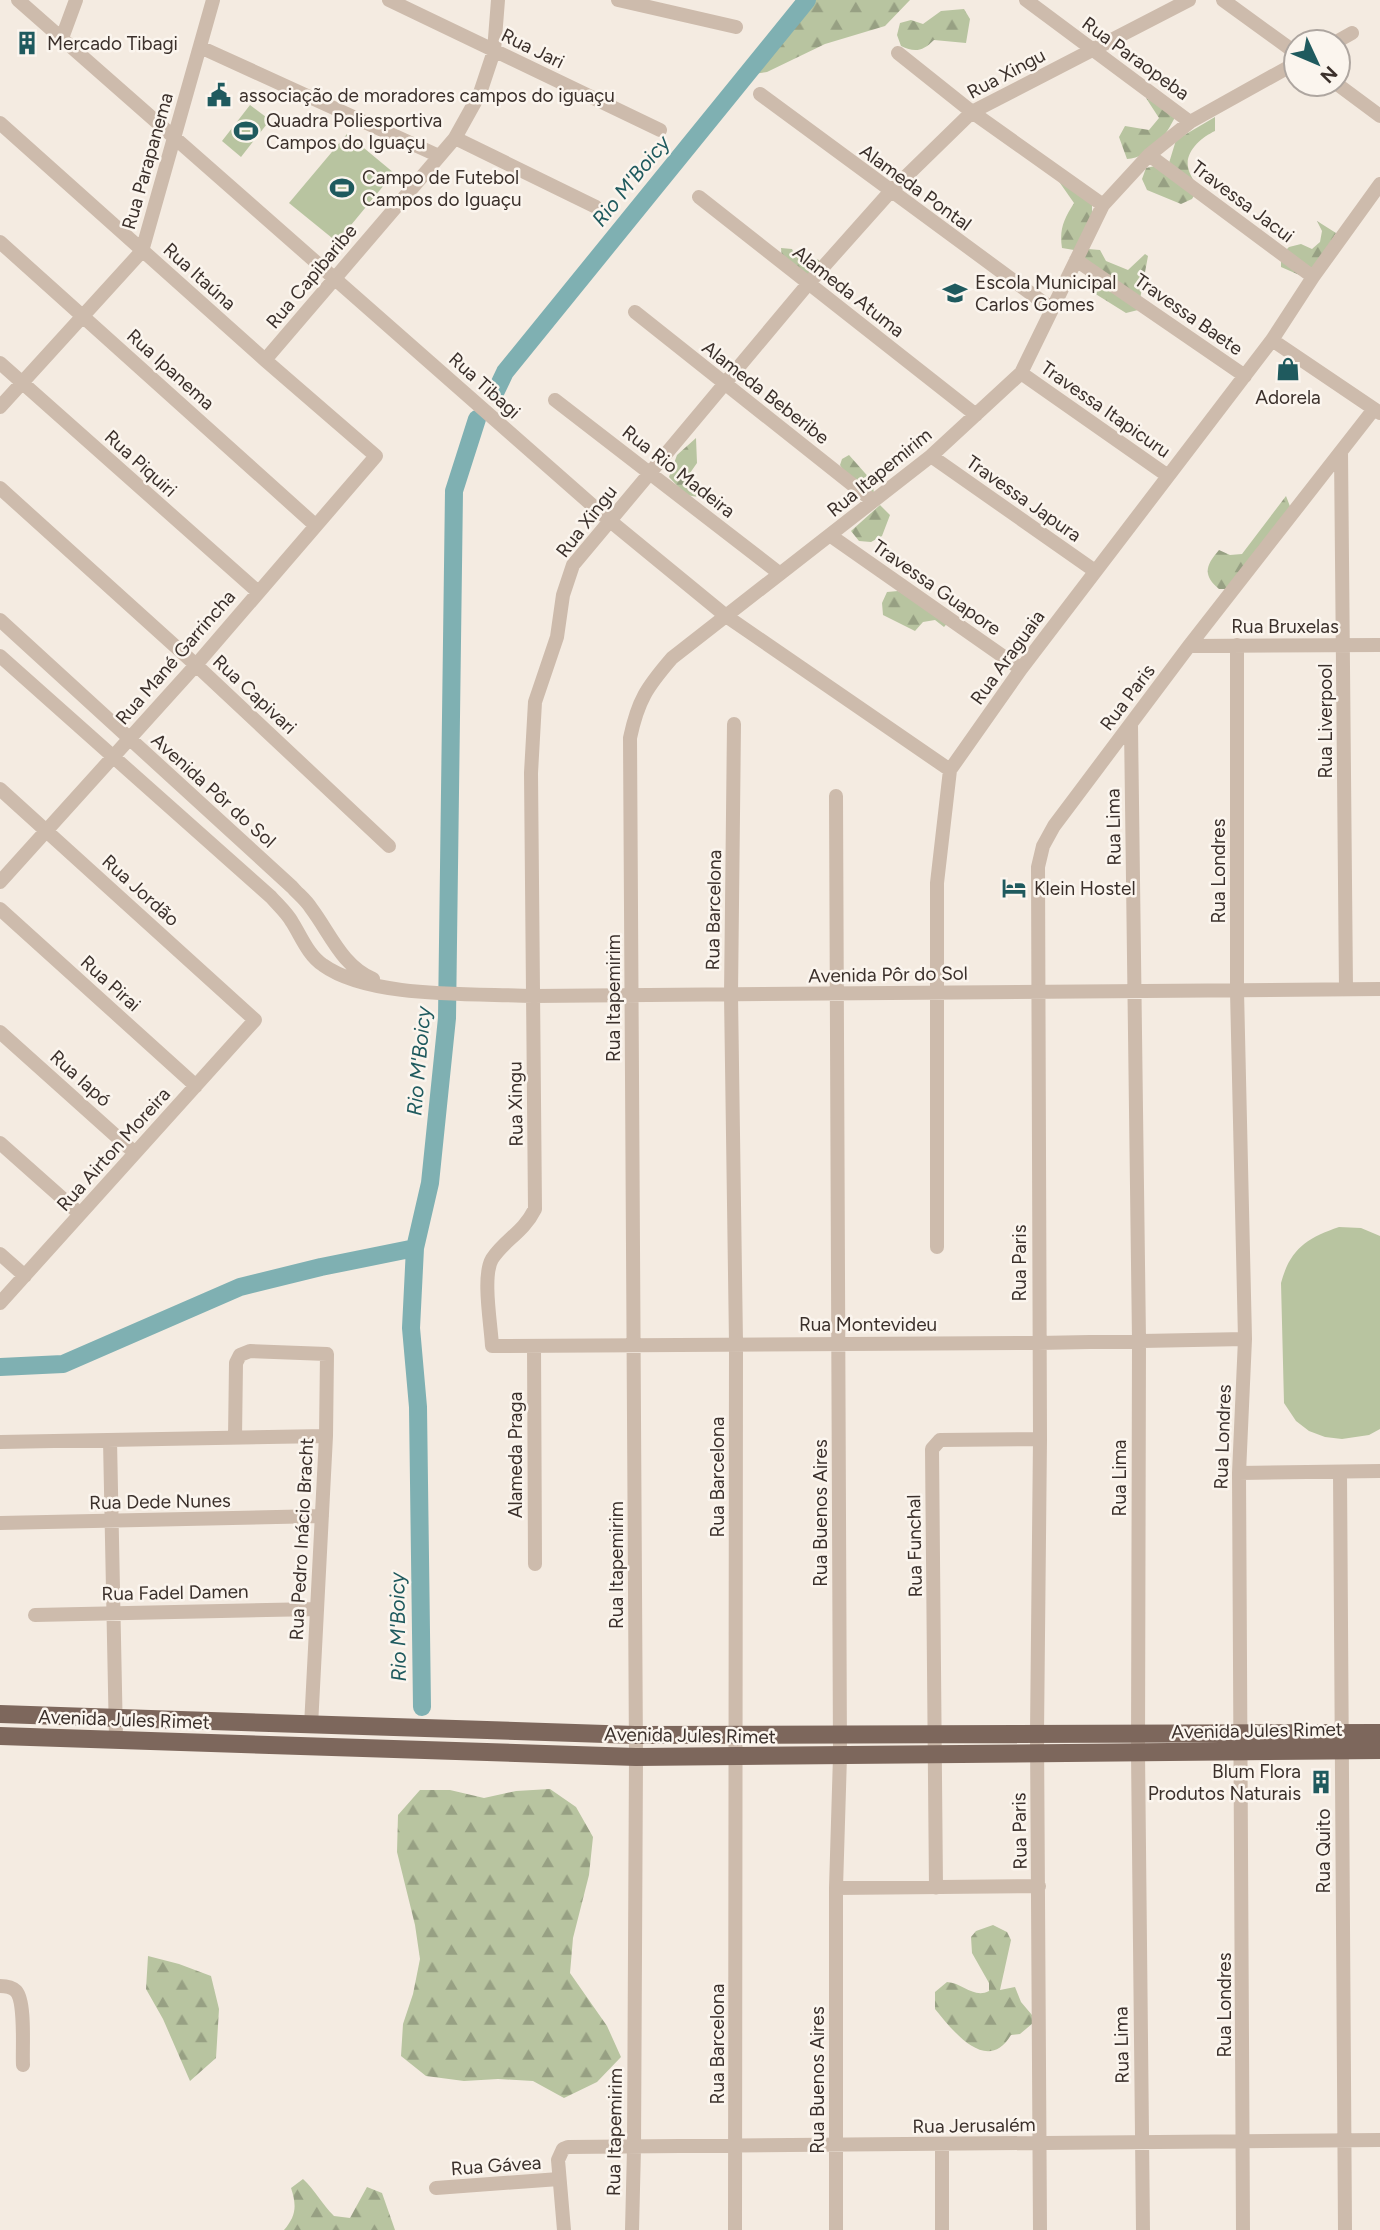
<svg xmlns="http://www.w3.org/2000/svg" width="1380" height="2230" font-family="Figtree,sans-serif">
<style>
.forest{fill:url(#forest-firs)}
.green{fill:#b8c4a0}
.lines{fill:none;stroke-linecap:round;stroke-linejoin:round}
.river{stroke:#7fb0b2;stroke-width:18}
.minor{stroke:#cdbbac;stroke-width:14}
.major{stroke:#7d675c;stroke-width:18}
.labels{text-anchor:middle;stroke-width:5;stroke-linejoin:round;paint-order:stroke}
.poi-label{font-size:19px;fill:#3b302b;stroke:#fbf5ee;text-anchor:start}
.street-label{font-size:19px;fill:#3b302b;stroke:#fbf5ee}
.water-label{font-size:21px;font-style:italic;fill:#1f5a5e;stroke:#fbf5ee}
</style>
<defs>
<pattern id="forest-firs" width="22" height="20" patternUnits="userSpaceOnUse" patternTransform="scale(1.75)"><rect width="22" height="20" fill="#b8c4a0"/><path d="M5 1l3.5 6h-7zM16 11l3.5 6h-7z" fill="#97a083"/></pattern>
</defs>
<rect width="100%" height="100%" fill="#f4ebe1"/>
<path class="forest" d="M796 0H910L885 26 825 44 767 72 754 74 747 64Z
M964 9 970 19 966 43 934 40C923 51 915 53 901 46L897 35 900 23 911 20 923 24 941 11Z
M1146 98 1176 115C1166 136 1151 157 1127 159L1119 137 1125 126 1149 130 1159 118Z
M1215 117V131C1202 137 1185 151 1188 167 1189 174 1195 182 1198 189L1192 199 1181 204 1147 190 1142 179 1146 168 1169 163 1176 140Z
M1053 173 1092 194V217L1074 250 1062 248C1059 229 1064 219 1074 203Z
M1317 221 1336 233 1320 260 1304 277 1281 267V255L1289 247 1301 244 1312 249 1320 242 1322 231Z
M781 248 792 249 795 255 806 260 814 258 819 260 820 265 815 273 805 275 782 258Z
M1088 249 1100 250 1106 261 1128 270 1145 254 1148 256 1138 310 1126 313 1094 293 1083 260Z
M696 438 697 463 690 473 698 497 686 495 669 477 677 455Z
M849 455 872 481 874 493 845 473 840 465 842 459Z
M1286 496 1291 509 1232 589H1219C1202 575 1206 565 1219 550L1230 555 1242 554Z
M880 505 890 515 882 536 871 542 859 541 851 531Z
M898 591 951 619 944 627 935 620 923 622 915 631 883 615 882 603 887 592Z
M550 1789 576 1807 593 1837 589 1875 573 1938 570 1973 607 2026 621 2057 597 2082 564 2098 533 2081 498 2079 464 2081 426 2076 401 2056 403 2024 413 1994 420 1959 415 1925 397 1852 398 1815 420 1790H450L484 1798 516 1791Z
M993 1925 1007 1932 1011 1940 1000 1990 1015 1987 1021 2002 1032 2015 1033 2023 1020 2034 1011 2035C987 2075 953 2031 935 2009V1992L947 1982C963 1983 974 1999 989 1991V1983L972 1953 971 1937 976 1931Z
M148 1956 179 1964 211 1976 219 2009 216 2058 190 2081 163 2019 146 1989Z
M303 2179C315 2190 322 2204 334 2216L350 2218 367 2187 382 2193 395 2230H284C296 2216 297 2206 291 2188Z"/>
<path class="green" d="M250 105 270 120 241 157 222 141Z
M347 134 394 173 337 242 289 203Z
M1339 1227 1361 1228 1380 1236V1429L1369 1435 1342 1439 1325 1437 1309 1431 1296 1421 1284 1403 1281 1283C1290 1249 1307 1238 1339 1227Z"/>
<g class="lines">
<path class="river" d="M495 393 505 372 807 0
M0 1367 63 1364 240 1287 321 1267 415 1248
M422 1707 418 1407 411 1328 415 1248 430 1183 447 1018 454 491 477 419"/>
<path class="minor" d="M18 0 609 520 726 616 950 770
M389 0 660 130
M618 0 736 27
M1026 0 1190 122
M1189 0 972 112 890 192 808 284 573 565 563 595 557 637 535 702 531 773 535 1209C523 1233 504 1240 492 1259 482 1276 491 1325 492 1346L1038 1343 1245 1339
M1223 0 1296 53
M62 38 76 0
M1336 42 1352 33
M200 47 439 156
M898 53 972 112 1103 205
M1337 84 1380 116
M760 94 1052 309
M0 123 265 360 376 456 196 665 0 882
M455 138 596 207
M1149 155 1313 277
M699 197 976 415
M0 242 315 525
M1076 260 1245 376
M635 312 873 501
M1272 340 1380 413
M265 360 455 138 480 93 494 51 498 0
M0 363 257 591
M1021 373 1168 476
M555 400 779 573
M0 407 142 251 213 0
M1341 452 1346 989
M931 456 1095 571
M0 488 196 665 389 846
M831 536 1021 669
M0 620 292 887C298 894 306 900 311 908 330 933 342 966 373 979
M1237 645V991L1245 1339 1239 1473 1243 2230
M1189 646 1380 645
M0 656 271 897C278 905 287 913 292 922 301 936 308 955 323 965 370 999 475 993 533 996L1380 989
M734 724 731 995 736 1343 735 2230
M1131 726 1139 1340 1138 1753 1143 2230
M0 789 255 1020 0 1303
M0 909 196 1086
M0 1032 135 1153
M0 1143 80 1214
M937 1247V883L950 770 1021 669 1272 340 1313 277 1380 184
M0 1254 25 1276
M534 1346 535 1564
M235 1438 236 1363 240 1355 250 1351 327 1354 326 1436 311 1726
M110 1440 116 1739
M0 1442 326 1436
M1239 1473 1380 1471
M1340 1473 1345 2230
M0 1523 322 1516
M35 1615 317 1609
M836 1888 1039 1886
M936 1888 932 1449 940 1440 1040 1439
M0 1986C5 1986 12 1987 16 1991 26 2002 22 2050 23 2065
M436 2188 559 2179
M564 2230 558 2160 563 2149 568 2147 1380 2140
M632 2230 634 2148 636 1757 630 738C638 700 647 687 672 658L931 456 1021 373 1103 205 1149 155 1190 122 1296 63
M836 2230V1888L840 1756 836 796
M942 2230V2145
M1040 2230 1037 1734 1040 1439 1038 867 1043 846 1054 826 1189 646 1374 409"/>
<path class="major" d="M0 1714 635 1735 1380 1733
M0 1736 636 1757 1380 1750"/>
</g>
<defs>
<g id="building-bare" transform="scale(1.89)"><path d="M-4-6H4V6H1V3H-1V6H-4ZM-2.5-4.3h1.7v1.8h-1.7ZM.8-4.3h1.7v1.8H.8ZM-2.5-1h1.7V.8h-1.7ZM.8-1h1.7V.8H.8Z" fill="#1f5a5e" stroke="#fbf5ee" stroke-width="2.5" paint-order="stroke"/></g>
<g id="civic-bare" transform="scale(1.89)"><path d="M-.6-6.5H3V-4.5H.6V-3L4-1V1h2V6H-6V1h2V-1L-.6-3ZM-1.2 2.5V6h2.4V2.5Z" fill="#1f5a5e" stroke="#fbf5ee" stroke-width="2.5" paint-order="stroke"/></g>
<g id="stadium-bare" transform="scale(1.89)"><path d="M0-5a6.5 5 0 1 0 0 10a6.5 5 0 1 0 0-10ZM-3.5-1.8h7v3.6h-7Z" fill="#1f5a5e" stroke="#fbf5ee" stroke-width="2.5" paint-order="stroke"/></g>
<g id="school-bare" transform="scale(1.89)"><path d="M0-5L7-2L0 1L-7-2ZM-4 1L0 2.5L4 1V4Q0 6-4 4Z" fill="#1f5a5e" stroke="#fbf5ee" stroke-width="2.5" paint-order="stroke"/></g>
<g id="shop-bare" transform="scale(1.89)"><path d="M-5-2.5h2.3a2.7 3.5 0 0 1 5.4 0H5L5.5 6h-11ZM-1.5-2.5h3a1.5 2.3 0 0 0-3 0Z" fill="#1f5a5e" stroke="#fbf5ee" stroke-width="2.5" paint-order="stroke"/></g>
<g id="hotel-bare" transform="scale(1.89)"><path d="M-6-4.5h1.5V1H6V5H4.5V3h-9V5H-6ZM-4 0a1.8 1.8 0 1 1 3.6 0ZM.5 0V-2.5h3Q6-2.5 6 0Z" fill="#1f5a5e" stroke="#fbf5ee" stroke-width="2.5" paint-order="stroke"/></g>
</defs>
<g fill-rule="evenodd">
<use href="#building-bare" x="27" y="43"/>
<use href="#civic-bare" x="219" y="95"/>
<use href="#stadium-bare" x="246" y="131"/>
<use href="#stadium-bare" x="342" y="188"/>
<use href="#school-bare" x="955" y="293"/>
<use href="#shop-bare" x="1288" y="369"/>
<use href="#hotel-bare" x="1014" y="888"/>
<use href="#building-bare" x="1321" y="1782"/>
</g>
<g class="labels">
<g class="poi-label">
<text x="47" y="50">Mercado Tibagi</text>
<text x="239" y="102">associação de moradores campos do iguaçu</text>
<text x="266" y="127">Quadra Poliesportiva<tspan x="266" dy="22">Campos do Iguaçu</tspan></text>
<text x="362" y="184">Campo de Futebol<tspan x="362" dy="22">Campos do Iguaçu</tspan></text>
<text x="975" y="289">Escola Municipal<tspan x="975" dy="22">Carlos Gomes</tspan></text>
<text x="1288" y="404" text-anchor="middle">Adorela</text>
<text x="1034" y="895">Klein Hostel</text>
<text x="1301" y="1778" text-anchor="end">Blum Flora<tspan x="1301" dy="22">Produtos Naturais</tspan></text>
</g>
<g class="street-label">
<text transform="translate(533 48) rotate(26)" y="7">Rua Jari</text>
<text transform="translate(1136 58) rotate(36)" y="7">Rua Paraopeba</text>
<text transform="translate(1006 73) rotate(-28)" y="7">Rua Xingu</text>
<text transform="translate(147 161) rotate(-74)" y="7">Rua Parapanema</text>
<text transform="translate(916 187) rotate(36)" y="7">Alameda Pontal</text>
<text transform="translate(1243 201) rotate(37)" y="7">Travessa Jacui</text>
<text transform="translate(200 276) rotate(42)" y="7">Rua Itaúna</text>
<text transform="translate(311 276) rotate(-50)" y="7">Rua Capibaribe</text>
<text transform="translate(849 291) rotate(38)" y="7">Alameda Atuma</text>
<text transform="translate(1189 314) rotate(35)" y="7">Travessa Baete</text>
<text transform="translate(171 369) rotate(42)" y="7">Rua Ipanema</text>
<text transform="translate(485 385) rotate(42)" y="7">Rua Tibagi</text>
<text transform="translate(766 392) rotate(38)" y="7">Alameda Beberibe</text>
<text transform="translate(1106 409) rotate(35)" y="7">Travessa Itapicuru</text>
<text transform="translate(141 463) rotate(42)" y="7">Rua Piquiri</text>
<text transform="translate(679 471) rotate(38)" y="7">Rua Rio Madeira</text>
<text transform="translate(879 472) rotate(-39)" y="7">Rua Itapemirim</text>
<text transform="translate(1024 498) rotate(35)" y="7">Travessa Japura</text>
<text transform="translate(586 521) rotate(-52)" y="7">Rua Xingu</text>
<text transform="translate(937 587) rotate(35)" y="7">Travessa Guapore</text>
<text x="1285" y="633">Rua Bruxelas</text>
<text transform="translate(175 657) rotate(-49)" y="7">Rua Mané Garrincha</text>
<text transform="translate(1007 657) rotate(-54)" y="7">Rua Araguaia</text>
<text transform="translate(255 694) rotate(43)" y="7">Rua Capivari</text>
<text transform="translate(1127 697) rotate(-53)" y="7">Rua Paris</text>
<text transform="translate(1325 721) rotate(-90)" y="7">Rua Liverpool</text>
<text transform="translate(214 790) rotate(42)" y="7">Avenida Pôr do Sol</text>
<text transform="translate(1113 827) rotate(-91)" y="7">Rua Lima</text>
<text transform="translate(1218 871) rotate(-90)" y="7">Rua Londres</text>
<text transform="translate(141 890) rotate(42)" y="7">Rua Jordão</text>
<text transform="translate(713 910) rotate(-89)" y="7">Rua Barcelona</text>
<text transform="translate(888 974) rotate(-1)" y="7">Avenida Pôr do Sol</text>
<text transform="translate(111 983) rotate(42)" y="7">Rua Pirai</text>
<text transform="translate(613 998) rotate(-90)" y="7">Rua Itapemirim</text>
<text transform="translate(81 1078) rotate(42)" y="7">Rua Iapó</text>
<text transform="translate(515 1104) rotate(-91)" y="7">Rua Xingu</text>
<text transform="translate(113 1149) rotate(-48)" y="7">Rua Airton Moreira</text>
<text transform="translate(1019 1263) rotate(-90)" y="7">Rua Paris</text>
<text x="868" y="1331">Rua Montevideu</text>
<text transform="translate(1222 1437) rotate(-88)" y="7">Rua Londres</text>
<text transform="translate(515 1455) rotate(-90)" y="7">Alameda Praga</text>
<text transform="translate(717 1477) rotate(-90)" y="7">Rua Barcelona</text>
<text transform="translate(1119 1478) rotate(-90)" y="7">Rua Lima</text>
<text transform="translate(160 1501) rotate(-1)" y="7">Rua Dede Nunes</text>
<text transform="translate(820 1513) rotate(-90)" y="7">Rua Buenos Aires</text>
<text transform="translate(301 1539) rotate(-87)" y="7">Rua Pedro Inácio Bracht</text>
<text transform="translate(914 1546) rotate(-91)" y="7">Rua Funchal</text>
<text transform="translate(616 1565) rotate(-90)" y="7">Rua Itapemirim</text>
<text transform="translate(175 1592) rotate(-1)" y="7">Rua Fadel Damen</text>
<text transform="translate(124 1719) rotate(2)" y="7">Avenida Jules Rimet</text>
<text transform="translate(1257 1730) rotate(-1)" y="7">Avenida Jules Rimet</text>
<text transform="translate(690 1735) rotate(1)" y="7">Avenida Jules Rimet</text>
<text transform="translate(1019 1831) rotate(-91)" y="7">Rua Paris</text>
<text transform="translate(1323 1851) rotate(-90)" y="7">Rua Quito</text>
<text transform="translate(1224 2005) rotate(-90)" y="7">Rua Londres</text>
<text transform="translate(717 2044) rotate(-90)" y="7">Rua Barcelona</text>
<text transform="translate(1121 2045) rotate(-91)" y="7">Rua Lima</text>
<text transform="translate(817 2080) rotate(-90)" y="7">Rua Buenos Aires</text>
<text transform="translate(974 2125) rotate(-1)" y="7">Rua Jerusalém</text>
<text transform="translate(614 2132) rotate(-89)" y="7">Rua Itapemirim</text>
<text transform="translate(496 2165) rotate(-4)" y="7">Rua Gávea</text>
</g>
<g class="water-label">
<text transform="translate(631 181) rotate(-51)" y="7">Rio M'Boicy</text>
<text transform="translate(419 1061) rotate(-85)" y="7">Rio M'Boicy</text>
<text transform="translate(398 1627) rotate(-91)" y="7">Rio M'Boicy</text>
</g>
</g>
<g transform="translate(1317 63) rotate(134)"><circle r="33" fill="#fbf5ee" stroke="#aea6a0" stroke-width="2"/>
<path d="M0-5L12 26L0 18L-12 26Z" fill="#1f5a5e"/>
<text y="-10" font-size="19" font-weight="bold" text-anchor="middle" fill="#3b302b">N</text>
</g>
</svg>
